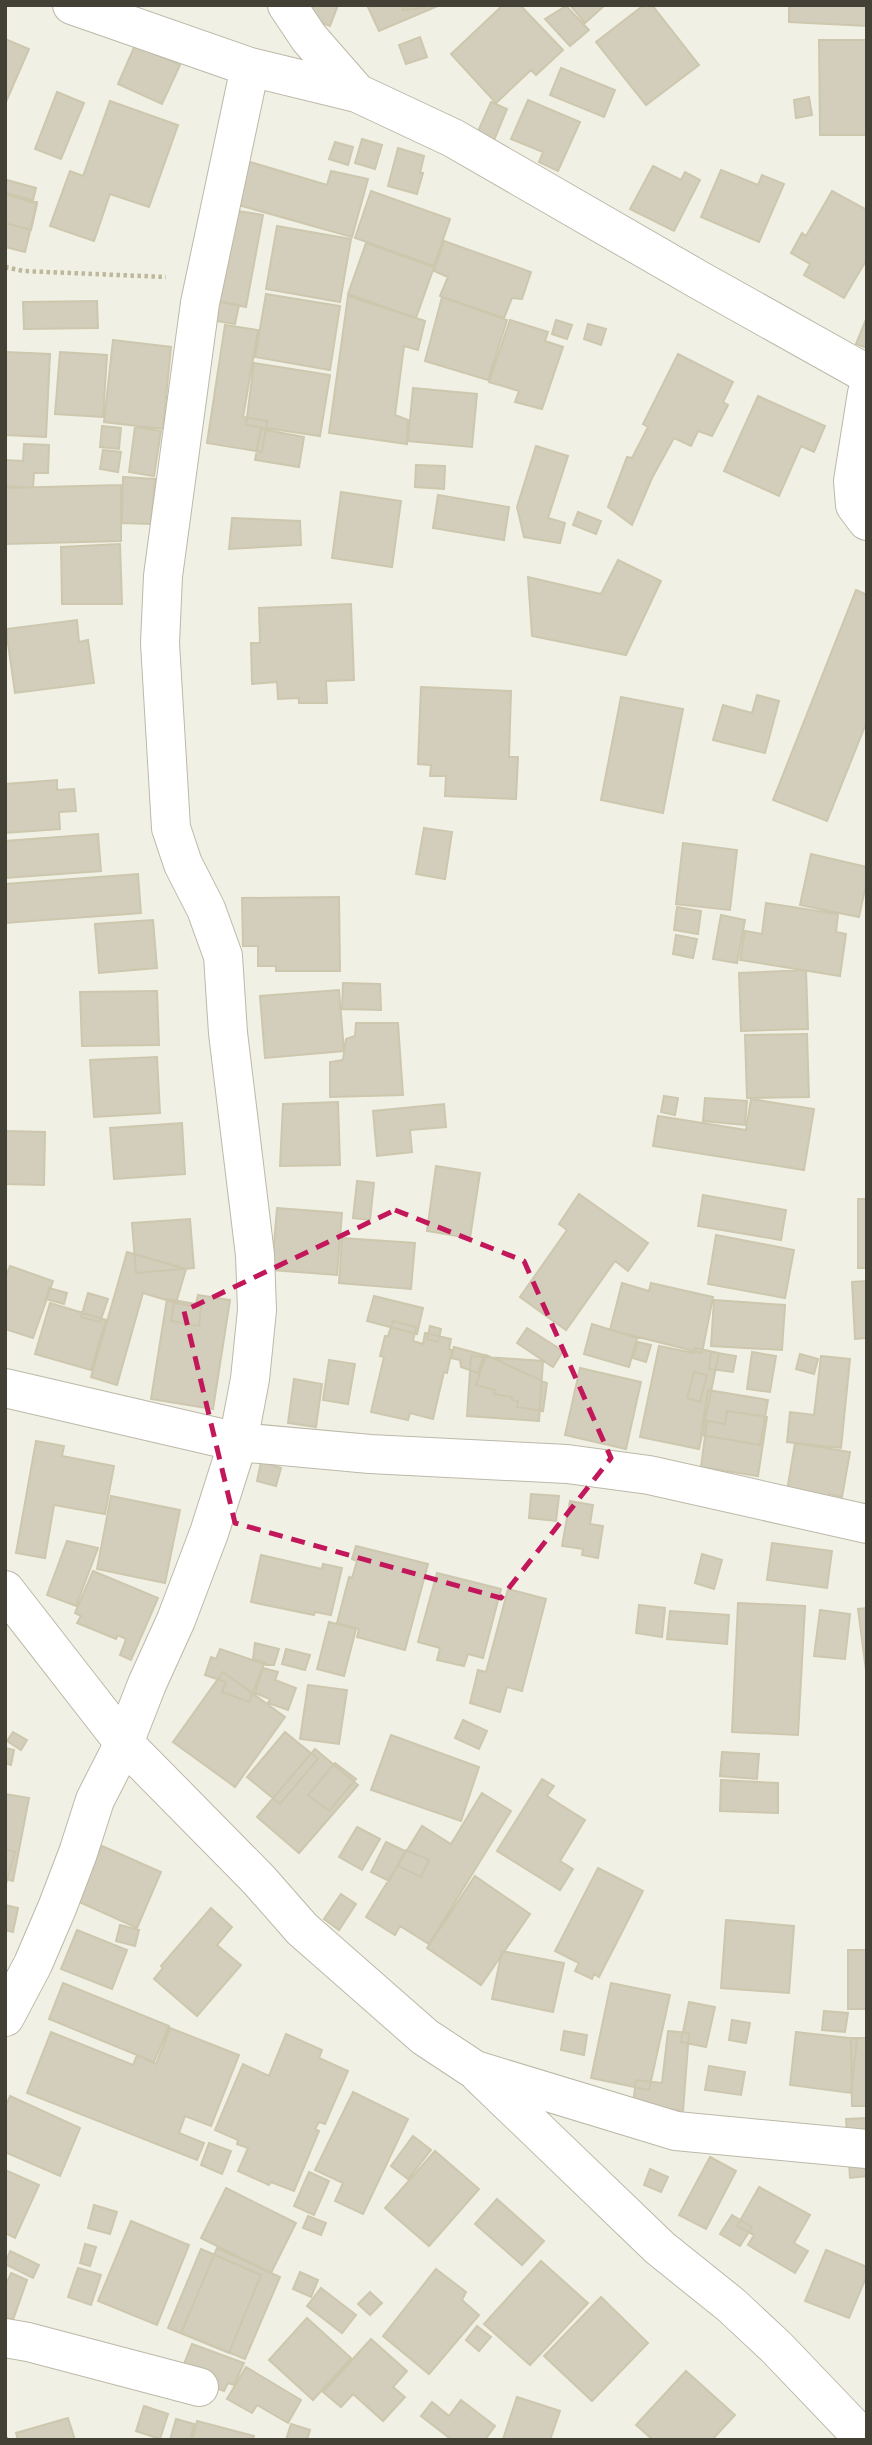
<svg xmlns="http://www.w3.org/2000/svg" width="872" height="2445" font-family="'Archivo Narrow',sans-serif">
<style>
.building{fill:#d3cebb;stroke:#cdc7ae;stroke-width:2}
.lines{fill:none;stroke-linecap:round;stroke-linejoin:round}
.minor-casing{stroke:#bcb9a8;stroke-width:40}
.path{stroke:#bdb89a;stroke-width:4.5;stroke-dasharray:3.5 3.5;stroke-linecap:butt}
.minor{stroke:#fff;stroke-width:38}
.marked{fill:none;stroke:#c2185b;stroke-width:5;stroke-dasharray:14 9;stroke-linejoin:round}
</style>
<rect width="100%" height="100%" fill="#f1f0e5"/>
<path class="building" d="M309 5H338L330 26 305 17Z
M367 5H440L379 31Z
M403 5H425V8L403 10Z
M503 5H520L563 50 536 75 531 70 496 103 451 54Z
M570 5H605L585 23Z
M644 5H652L699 65 646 105 596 42Z
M789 5H867V26L789 22Z
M566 6 589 30 570 46 545 19Z
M420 37 427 57 406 64 399 45Z
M5 39 29 49 5 104Z
M819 40H867V135H820Z
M135 45 180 65 162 104 118 84Z
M561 68 615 90 604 117 550 95Z
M57 92 84 103 61 159 35 149Z
M809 97 812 115 796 118 794 100Z
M528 100 580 122 558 171 539 162 543 152 511 139Z
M110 101 178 125 149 207 110 194 94 241 50 226 70 171 83 176Z
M491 102 507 109 492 145 475 138Z
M362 139 382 145 375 169 355 163Z
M335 142 353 147 348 165 329 159Z
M398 148 424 156 420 173H423L417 194 388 186Z
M247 161 327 185 331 171 368 179 352 237 235 204Z
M653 166 681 180 685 172 700 180 674 231 630 209Z
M721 170 758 185 762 175 784 184 759 242 701 217Z
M7 180 36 188 33 200 5 193Z
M371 191 450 219 434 266 355 238Z
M832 191 867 210V259L844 298 804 275 810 264 791 253 802 233 806 236Z
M5 193 37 202 25 252 5 247Z
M5 194 37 204 31 230 5 223Z
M232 210 263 215 246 307 215 301Z
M277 226 351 239 340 302 266 289Z
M444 241 531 272 522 299 512 298 504 318 440 296 448 277 434 271Z
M366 243 434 267 416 318 348 294Z
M266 294 340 306 330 370 255 357Z
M348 296 425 321 418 350 404 346 395 415 408 420 407 444 329 433Z
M442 297 507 320 488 380 425 361Z
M209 299 239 305 235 324 205 319Z
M97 301 98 328 24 329 23 302Z
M867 317V348L856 344Z
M510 320 548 332 545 341 563 347 542 409 515 402 519 391 489 382Z
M556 320 572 325 567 339 552 334Z
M588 324 606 329 601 345 584 339Z
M225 325 258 330 243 417 267 421 262 452 207 443Z
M113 340 171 347 163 429 104 422Z
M5 352 50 354 46 437 5 435Z
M60 352 107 355 103 417 55 414Z
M678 354 733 382 723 402 728 405 712 436 698 431 691 446 674 438 652 478 632 525 608 507 627 457 632 458 648 427 643 424Z
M254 363 330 375 320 436 246 425Z
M413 388 477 394 472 447 408 441Z
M758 396 825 426 814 452 801 446 779 496 724 471Z
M102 426 121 428 119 449 100 447Z
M135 427 161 431 154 476 129 472Z
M261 429 304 437 299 467 255 460Z
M24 444 49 445 48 473H34L33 488 5 486V460L23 461Z
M536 446 568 456 548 518 565 523 560 543 524 537 517 507Z
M103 450 121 452 118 472 100 469Z
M416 465 445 466 444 489 415 487Z
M123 477 155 479 151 524 122 523Z
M121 485V541L5 544V488Z
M341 492 401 501 392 567 332 558Z
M438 495 509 507 504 540 433 528Z
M578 512 601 521 596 534 573 525Z
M232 518 300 521 301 545 229 549Z
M120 544 122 604H62L61 547Z
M618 560 661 581 626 655 532 636 528 577 601 594Z
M856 590 867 595V721L827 821 773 800Z
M351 604 354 680 326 681 327 703H299V698L278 699 277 682 252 684 251 643H260L259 608Z
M77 620 79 642 88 640 94 683 15 693 6 629Z
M421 687 511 691 509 757H518L516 799 445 796 446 776H430L431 765 418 764Z
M757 695 779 701 765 753 713 740 723 705 752 713Z
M621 697 683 709 663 813 601 800Z
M57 780V790L74 789 76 811 59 812 60 829 5 833V784Z
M424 828 452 832 445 879 416 874Z
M98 834 101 871 5 878V841Z
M683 843 737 850 730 910 676 904Z
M811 854 867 867V880L859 917 800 905Z
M138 874 141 913 5 923V884Z
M339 897 340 971H276V966H258V946H243L242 898Z
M766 903 838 914 836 932 846 934 840 976 740 960 745 931 762 934Z
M677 907 701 911 698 934 674 930Z
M721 915 745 920 737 963 713 959Z
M153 920 157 968 99 973 95 924Z
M676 935 697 939 693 958 673 954Z
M806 970 808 1029 741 1031 739 973Z
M343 983 380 984 381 1010 342 1009Z
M339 990 344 1051 265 1058 260 996Z
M157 991 159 1045 82 1046 80 992Z
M356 1023H398L403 1095 330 1097V1062L343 1060 346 1039 355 1036Z
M807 1034 809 1097 747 1098 745 1035Z
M157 1057 160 1113 94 1117 90 1060Z
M664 1096 678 1098 675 1115 661 1112Z
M705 1098 747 1101 745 1125 703 1121Z
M751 1099 814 1109 804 1170 653 1146 658 1116 746 1130Z
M338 1102 340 1165 280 1166 283 1104Z
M444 1104 446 1127 410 1130 412 1152 377 1156 373 1111Z
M182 1123 185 1174 114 1179 110 1128Z
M5 1131 45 1132 44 1185 5 1184Z
M436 1166 480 1173 470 1238 427 1231Z
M357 1181 374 1183 370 1220 353 1218Z
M579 1194 648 1243 628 1271 615 1261 566 1330 520 1297 567 1230 559 1224Z
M703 1195 786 1210 781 1240 698 1226Z
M858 1199H867V1268H858Z
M277 1208 342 1213 337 1275 272 1270Z
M190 1219 194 1268 136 1273 132 1223Z
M716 1235 794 1250 785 1298 708 1284Z
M342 1238 415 1243 411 1289 339 1283Z
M127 1252 186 1269 176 1303 143 1293 117 1385 91 1377Z
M10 1266 53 1281 33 1338 5 1329V1279Z
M867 1281V1338L855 1339 852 1282Z
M622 1283 649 1291 651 1283 713 1297 702 1353 610 1330Z
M49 1288 67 1293 64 1304 46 1299Z
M88 1293 108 1299 100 1322 81 1317Z
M198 1295 230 1300 213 1409 151 1399 167 1299 196 1304Z
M374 1296 423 1308 417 1334 367 1321Z
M714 1300 785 1305 782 1350 711 1346Z
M50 1303 106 1320 91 1370 35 1354Z
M174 1303 201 1307 199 1326 171 1321Z
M393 1321 416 1327 413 1341 423 1344 425 1333 451 1339 449 1349 452 1350 447 1373 444 1372 433 1419 410 1413 408 1420 371 1412 384 1357 380 1356 385 1336H388Z
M592 1324 637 1338 629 1367 584 1354Z
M430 1326 441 1329 438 1342 427 1339Z
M527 1328 563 1351 553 1367 517 1343Z
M638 1342 651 1345 646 1362 633 1358Z
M659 1346 694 1353 695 1348 719 1353 699 1449 640 1437Z
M454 1347 484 1355 478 1373 461 1367 460 1360 451 1358Z
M711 1352 736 1356 733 1372 709 1369Z
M752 1352 776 1356 770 1392 747 1389Z
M800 1354 818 1359 814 1374 796 1369Z
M486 1355 547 1383 543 1411 517 1407 518 1401 512 1400V1397L494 1394 495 1390 476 1385Z
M471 1356 543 1361 539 1421 467 1416Z
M821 1356 850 1359 841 1448 787 1442 790 1412 814 1415Z
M329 1360 355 1364 348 1404 323 1400Z
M580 1368 641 1382 626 1449 565 1435Z
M694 1372 707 1375 700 1402 687 1398Z
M294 1379 322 1384 316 1427 288 1423Z
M708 1390 768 1400 760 1445 701 1435Z
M727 1411 767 1417 758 1476 701 1467 707 1421 725 1424Z
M36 1441 64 1446 62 1456 114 1466 105 1514 54 1505 45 1558 16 1553Z
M795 1443 850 1452 842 1497 829 1494 827 1505 787 1491Z
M261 1462 281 1468 276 1486 257 1481Z
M531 1494 559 1496 556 1521 529 1518Z
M111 1496 180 1510 165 1583 97 1569Z
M570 1501 593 1505 590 1524 603 1526 598 1558 582 1555 583 1549 562 1546Z
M67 1541 98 1548 76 1606 47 1595Z
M772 1543 832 1551 827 1588 767 1580Z
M356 1546 428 1564 405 1650 357 1637 359 1629 337 1623 349 1577 352 1578 357 1561 352 1559Z
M702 1554 722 1560 714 1589 695 1583Z
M261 1555 322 1569 323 1564 342 1568 331 1615 315 1612 314 1615 251 1602Z
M93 1571 158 1598 131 1660 120 1655 126 1639 118 1635 116 1639 77 1623 81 1616 75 1613Z
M437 1573 501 1589 483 1658 468 1654 464 1666 437 1660 440 1648 418 1642Z
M508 1589 546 1599 522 1691 507 1687 500 1712 470 1703 478 1670 486 1672Z
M738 1603 805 1606 798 1735 732 1732Z
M639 1605 665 1608 662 1637 636 1633Z
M867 1608V1678L858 1609Z
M820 1610 850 1614 845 1659 814 1656Z
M670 1611 729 1615 727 1644 667 1639Z
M329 1622 356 1629 344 1676 317 1669Z
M255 1643 279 1649 274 1665H266V1663L253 1659Z
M220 1649 264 1664 249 1702 222 1692 226 1682 205 1675 211 1657 216 1659Z
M286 1649 310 1655 305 1670 282 1664Z
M263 1668 278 1672 275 1680 296 1688 288 1710 268 1703 270 1699 255 1693Z
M223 1672 285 1717 235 1787 173 1742Z
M308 1685 347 1690 339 1744 300 1739Z
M463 1720 487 1731 479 1749 455 1738Z
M13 1732 27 1740 21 1750 7 1741Z
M285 1732 318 1759 280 1804 247 1777Z
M391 1735 479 1767 461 1821 371 1790Z
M5 1748 14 1750 11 1765 5 1763Z
M315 1749 358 1785 299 1853 257 1817Z
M722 1752 759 1754 757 1779 720 1776Z
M335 1763 356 1779 329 1811 308 1795Z
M542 1779 554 1786 547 1796 585 1820 560 1861 573 1869 560 1890 497 1851Z
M721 1780 778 1783V1813L720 1811Z
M482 1793 511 1811 429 1944 400 1926 395 1935 366 1917 422 1826 451 1844Z
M5 1794 29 1798 13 1881 5 1879Z
M357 1827 380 1839 362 1870 339 1857Z
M386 1842 405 1851 389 1881 371 1872Z
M102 1846 161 1872 137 1928 77 1901Z
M5 1849 15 1852 5 1887Z
M406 1850 429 1860 421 1877 398 1866Z
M598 1868 643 1891 599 1977 594 1974 592 1979 575 1971 579 1963 555 1951Z
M475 1876 530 1914 481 1985 427 1948Z
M341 1894 356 1904 339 1930 324 1919Z
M5 1905 18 1908 13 1932 5 1930Z
M211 1908 232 1927 217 1945 241 1965 197 2016 154 1979 163 1968 161 1966Z
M726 1920 794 1926 789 1993 721 1988Z
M120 1925 139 1930 135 1946 116 1941Z
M77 1930 127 1950 112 1989 61 1969Z
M848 1950H867V2009H848Z
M502 1951 564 1963 553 2012 492 1999Z
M63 1983 169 2026 154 2062 49 2019Z
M611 1983 670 1995 649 2090 591 2078Z
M689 2002 715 2007 706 2047 681 2042Z
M824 2011 848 2013 845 2032 822 2030Z
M732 2020 750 2023 746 2043 729 2040Z
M170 2028 239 2055 211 2126 185 2116 179 2133 204 2143 197 2160 27 2093 51 2032 133 2065 137 2055 156 2064Z
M564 2031 587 2035 584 2055 561 2050Z
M668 2031 689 2033 683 2111 633 2105 636 2080 662 2083Z
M796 2032 857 2039 851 2093 790 2085Z
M286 2034 322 2050 319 2058 348 2071 325 2124 319 2122 315 2129 319 2131 294 2191 271 2182 269 2185 238 2171 248 2148 237 2144 238 2140 215 2130 243 2064 269 2076Z
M851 2038H867V2106H852Z
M709 2066 745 2072 741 2095 705 2090Z
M353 2092 408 2119 363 2214 335 2201 343 2183 315 2170Z
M10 2096 80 2128 60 2176 5 2152V2108Z
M867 2118V2176L850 2178 846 2119Z
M413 2136 431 2150 408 2179 391 2166Z
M209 2143 231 2151 222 2174 201 2165Z
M435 2151 479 2189 429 2246 385 2208Z
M710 2157 736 2171 706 2229 679 2215Z
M650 2169 668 2177 661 2192 644 2185Z
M5 2170 39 2185 15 2238 5 2233Z
M309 2172 329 2181 314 2215 294 2206Z
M759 2187 810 2215 794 2243 808 2251 795 2273 748 2245 754 2235 737 2226Z
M226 2188 296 2223 271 2273 201 2238Z
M497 2199 544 2241 522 2265 475 2224Z
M94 2205 117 2212 110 2234 88 2228Z
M732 2215 752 2227 740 2246 720 2234Z
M308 2216 326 2223 321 2235 303 2228Z
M131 2221 189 2245 157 2325 98 2301Z
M85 2244 96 2247 90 2266 80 2263Z
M217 2248 280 2277 245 2359 181 2333Z
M201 2249 261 2275 229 2353 168 2328Z
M826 2250 867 2267V2275L849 2318 805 2301Z
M10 2251 39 2265 33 2278 5 2264Z
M541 2261 588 2303 530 2365 484 2324Z
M78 2268 101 2275 91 2305 68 2297Z
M436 2269 466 2292 462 2300 479 2315 429 2374 383 2336Z
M300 2272 318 2280 311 2297 293 2289Z
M11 2273 27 2280 13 2320 5 2317V2287Z
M321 2288 356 2315 342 2333 307 2306Z
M370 2292 382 2303 370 2315 358 2304Z
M601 2297 648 2343 592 2401 544 2356Z
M307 2318 351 2358 313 2400 269 2360Z
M477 2326 491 2337 479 2351 466 2340Z
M371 2339 407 2371 393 2387 405 2397 383 2421 353 2394 341 2407 323 2392Z
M192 2344 244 2363 234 2385 228 2383 224 2391 180 2374Z
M246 2367 301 2400 288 2423 257 2405 252 2413 227 2399Z
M686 2371 735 2415 712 2440H653L636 2425Z
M517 2397 560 2411 550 2440 503 2439Z
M461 2400 495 2426 485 2440H452L421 2416 432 2402 449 2416Z
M144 2406 168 2414 160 2439 136 2431Z
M68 2418 75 2440H18L16 2433Z
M176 2419 194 2424 190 2440H170Z
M197 2421 254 2436 253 2440H192Z
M291 2424 310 2430 307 2440H286Z"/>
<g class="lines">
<g class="minor-casing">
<path id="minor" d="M72 5 250 67 357 93 453 138 699 280 867 374
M287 5 309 38 357 93
M867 393 853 481 855 505 867 521
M5 1388 238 1442 370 1454 567 1464 649 1475 867 1524
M5 1590 124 1743 259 1880 302 1929 425 2037 475 2070 676 2131 867 2149
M5 2017 33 1964 57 1908 78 1853 95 1800 124 1743 147 1684 176 1620 209 1533 238 1442 250 1379 257 1310 255 1255 228 1033 223 956 206 909 183 864 171 828 160 643 163 576 200 303 250 67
M479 2074 660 2248 731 2305 777 2348 865 2440
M5 2338 28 2342 199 2387"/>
</g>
<path class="path" d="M5 267 23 271 166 277
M5 2437 7 2440"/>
<use href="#minor" class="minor"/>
</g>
<path class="marked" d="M395 1210 524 1261 611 1458 501 1598 235 1523 184 1311Z"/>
<rect width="872" height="2445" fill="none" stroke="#434135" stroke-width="14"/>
</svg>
